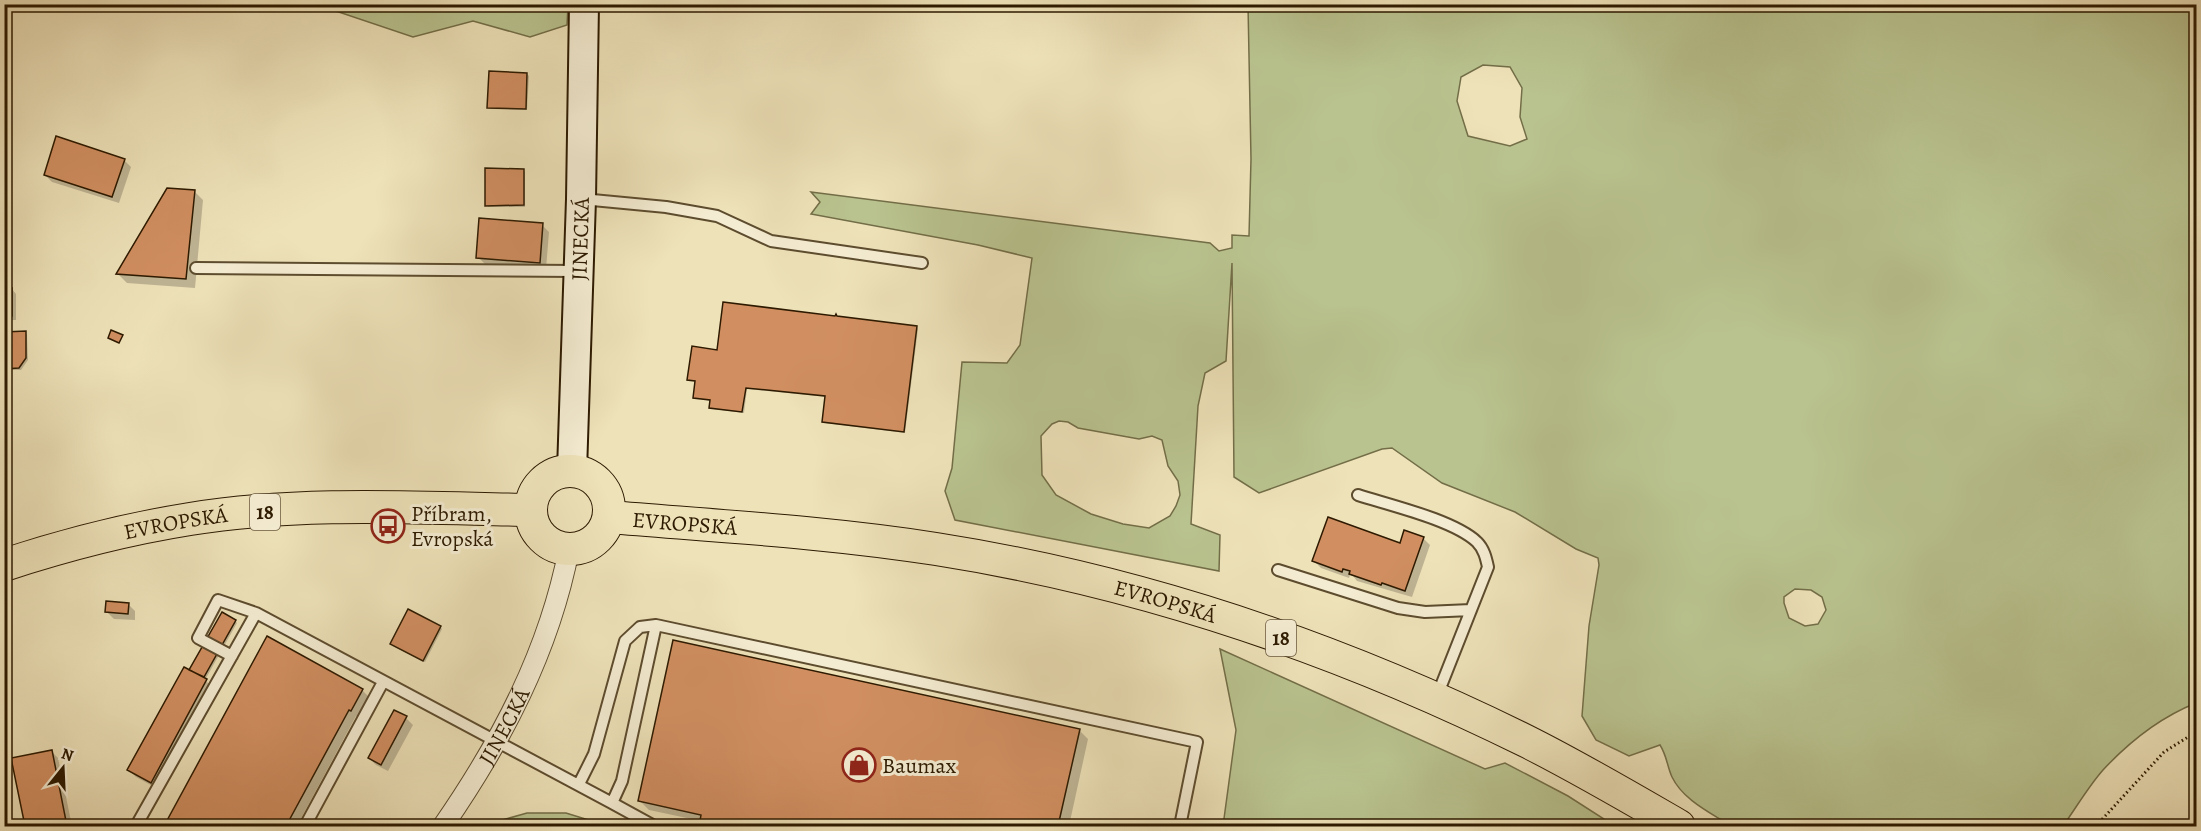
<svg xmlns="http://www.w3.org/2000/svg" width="2201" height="831" font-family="Alegreya,serif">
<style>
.green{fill:#b9c38f;stroke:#736e48;stroke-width:1.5;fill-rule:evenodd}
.shadow{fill:#0003}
.building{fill:#d18f61;stroke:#2d1a00;stroke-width:1.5}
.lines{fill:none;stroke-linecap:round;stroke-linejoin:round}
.lane-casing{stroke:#5d4c2e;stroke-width:14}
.street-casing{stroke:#5d4c2e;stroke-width:22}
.secondary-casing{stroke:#2d1a00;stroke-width:32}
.primary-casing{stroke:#2d1a00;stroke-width:34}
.path{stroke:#2d1a00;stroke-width:3;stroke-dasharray:1.5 3;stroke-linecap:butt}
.lane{stroke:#f4ecd2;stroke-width:10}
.street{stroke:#f4ecd2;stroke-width:20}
.secondary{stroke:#f4ecd2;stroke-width:28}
.primary{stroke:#eee2b9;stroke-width:32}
.labels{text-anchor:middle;stroke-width:6;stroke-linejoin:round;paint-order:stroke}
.shield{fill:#f4ecd2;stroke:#69593f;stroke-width:1.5}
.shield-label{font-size:21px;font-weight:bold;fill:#2d1a00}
.street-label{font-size:22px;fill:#2d1a00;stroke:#f4ecd2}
.poi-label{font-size:22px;fill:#2d1a00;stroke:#f4ecd2;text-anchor:start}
</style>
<rect width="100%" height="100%" fill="#eee2b9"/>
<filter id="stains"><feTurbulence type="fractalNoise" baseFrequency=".00333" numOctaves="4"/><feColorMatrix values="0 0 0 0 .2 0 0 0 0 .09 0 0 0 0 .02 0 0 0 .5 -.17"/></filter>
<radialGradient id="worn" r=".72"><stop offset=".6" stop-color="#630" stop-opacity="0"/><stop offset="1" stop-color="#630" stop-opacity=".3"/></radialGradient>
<path class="green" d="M235 5 568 4V5L567 25 530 37 473 21 413 37 318 5 271 7 253 11Z
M1248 5H2196V703C2161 717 2129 742 2103 770 2088 787 2076 808 2063 826H1731C1711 813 1683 800 1672 777 1667 766 1667 756 1660 745L1629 756 1596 740 1582 716 1589 626 1599 565 1598 558 1576 549 1515 512 1442 483 1392 448 1382 449 1259 493 1234 477 1232 263 1226 361 1205 373 1198 406 1191 524 1220 535 1219 571 955 520 945 491 952 468 962 362 1007 363 1020 345 1032 258 978 245 811 214 820 202 811 192 1210 243 1219 251 1232 248V235L1249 236 1251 159ZM1483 65 1510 67 1522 88 1520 117 1527 139 1510 146 1468 136 1457 101 1461 77ZM1059 421 1068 422 1078 428 1139 439 1152 436 1162 440 1168 466 1178 481 1180 495 1176 506 1170 516 1149 528 1123 524 1091 514 1056 495 1042 475 1041 436 1052 424ZM1795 589 1811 590 1822 597 1826 610 1818 624 1805 626 1789 618 1784 603V597Z
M1220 649 1485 769 1505 763 1568 796 1604 819 1607 826H1223L1236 730Z
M527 813H566L608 826H481Z"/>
<path class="shadow" d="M527 74 529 76 527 110 491 109 489 107Z
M4 160 12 166 4 179Z
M124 160 131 167 119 203 52 182 45 175Z
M523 170 525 172V207H488L487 205Z
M194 191 203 200 195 288 127 283 118 274Z
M542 225 549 232 546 269 485 264 478 257Z
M4 289H12L16 294V320H4Z
M917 327 918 329 905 433 825 423 824 421 827 397 747 389 744 413 713 409 711 408 712 401 695 398 697 382 689 379 718 351Z
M4 333H25L27 335 28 360 21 370H4Z
M1423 538 1430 545 1412 597 1357 581 1353 576 1350 575 1349 578 1321 568 1314 561 1401 545Z
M128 604 135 611V620L114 619 107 612Z
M235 621 237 623 205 680 213 688 158 789 136 777 129 770 190 672Z
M440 627 442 629 425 662 393 646Z
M268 638 362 690 369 697 358 717 356 716 297 826H166Z
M395 712 406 718 413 725 388 771 376 765 369 758Z
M1079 730 1088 739 1069 826H700L701 821 649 810 639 800Z
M51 751 58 758 72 826H27L13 759Z"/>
<path class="building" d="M489 71 527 73 526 109 487 108Z
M56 136 125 159 112 197 44 175Z
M485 168 524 169V205L485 206Z
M167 188 195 190 186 279 116 274Z
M479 218 543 223 540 263 476 258Z
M4 288H12V316H4Z
M723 302 835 316 836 314 837 316 917 326 904 432 822 422 825 396 746 388 742 412 709 408 710 400 693 398 695 381 687 380 692 346 717 350Z
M111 330 123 335 119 343 108 338Z
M26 331V358L19 368 4 369V332Z
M1328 517 1400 543 1404 530 1424 537 1405 591 1382 583 1381 585 1349 574 1350 571 1343 569 1342 572 1312 561Z
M106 601 129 603 128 614 105 612Z
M408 609 441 626 423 661 390 644Z
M222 612 236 620 204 677 189 670Z
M267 636 363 689 351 711 349 710 286 826H164Z
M673 640 1080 729 1058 826H699L701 815 638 801Z
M184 667 207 679 151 783 127 770Z
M394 710 407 716 381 765 368 758Z
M52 750 67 826H25L11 758Z"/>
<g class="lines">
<g class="lane-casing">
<path id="lane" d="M582 199 666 207 717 216 771 241 922 263
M196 268 576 271
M1358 495C1389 505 1454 520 1477 542 1484 549 1486 558 1488 567L1437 696
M1278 570 1398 608 1425 612 1471 610
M232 656 198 638 218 600 256 613
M579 784 594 754 625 641 640 627 656 625 1197 742 1180 826
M612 803 654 826
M136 826 256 613 612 803 622 781 656 625
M305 826 383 682"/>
</g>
<g class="street-casing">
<g id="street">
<path id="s1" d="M443 826C501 742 549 652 569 549"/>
</g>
</g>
<g class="secondary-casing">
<g id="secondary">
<path id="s2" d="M572 471 581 199 584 4"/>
</g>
</g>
<g class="primary-casing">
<g id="primary">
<circle cx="570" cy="510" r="39"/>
<path id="s3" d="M609 517C718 526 827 532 936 549 1140 581 1340 649 1526 741 1578 767 1629 797 1679 826"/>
<path id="s4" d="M4 565C65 545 127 529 190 519 302 501 418 508 531 510"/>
</g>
</g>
<path class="path" d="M2096 826 2164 752 2196 732"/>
<use href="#lane" class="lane"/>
<use href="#street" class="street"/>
<use href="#secondary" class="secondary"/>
<use href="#primary" class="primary"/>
</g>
<defs>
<g id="bus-ring" transform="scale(1.725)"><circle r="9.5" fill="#f4ecd2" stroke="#8f2418" stroke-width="1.5"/><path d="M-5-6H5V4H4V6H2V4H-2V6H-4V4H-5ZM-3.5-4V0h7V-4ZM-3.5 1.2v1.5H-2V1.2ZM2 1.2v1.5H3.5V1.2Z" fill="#8f2418"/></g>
<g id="shop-ring" transform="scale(1.725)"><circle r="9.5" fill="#f4ecd2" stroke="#8f2418" stroke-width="1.5"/><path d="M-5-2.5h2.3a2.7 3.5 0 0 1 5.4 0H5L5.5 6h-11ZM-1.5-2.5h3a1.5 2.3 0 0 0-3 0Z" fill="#8f2418"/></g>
</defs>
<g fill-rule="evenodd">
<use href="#bus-ring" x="388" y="526"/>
<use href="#shop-ring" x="859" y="765"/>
</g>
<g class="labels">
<g class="shield">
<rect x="250" y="494" width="30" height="36" rx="4.5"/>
<rect x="1266" y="620" width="30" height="36" rx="4.5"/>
</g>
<g class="shield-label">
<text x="265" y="519">18</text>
<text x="1281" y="645">18</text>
</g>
<g class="street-label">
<text dy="8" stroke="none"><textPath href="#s2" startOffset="232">JINECKÁ</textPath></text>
<text dy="8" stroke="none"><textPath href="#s3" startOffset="76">EVROPSKÁ</textPath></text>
<text dy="8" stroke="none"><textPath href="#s4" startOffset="177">EVROPSKÁ</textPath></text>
<text dy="8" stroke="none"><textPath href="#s3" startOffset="564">EVROPSKÁ</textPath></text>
<text dy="8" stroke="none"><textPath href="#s1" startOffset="117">JINECKÁ</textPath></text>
</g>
<g class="poi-label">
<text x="411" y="521">Příbram,<tspan x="411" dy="25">Evropská</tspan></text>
<text x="882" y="773">Baumax</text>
</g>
</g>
<rect width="2201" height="831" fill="none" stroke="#eee2b9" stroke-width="24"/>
<rect x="6" y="6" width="2189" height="819" fill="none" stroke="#2d1a00" stroke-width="3"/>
<rect x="12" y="12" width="2177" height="807" fill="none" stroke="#2d1a00" stroke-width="1.5"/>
<g transform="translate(63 768) rotate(18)" stroke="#f4ecd2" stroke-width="4.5" paint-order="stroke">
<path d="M0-4.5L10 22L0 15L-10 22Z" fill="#2d1a00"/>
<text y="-9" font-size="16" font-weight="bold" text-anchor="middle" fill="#2d1a00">N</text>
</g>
<rect width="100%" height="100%" filter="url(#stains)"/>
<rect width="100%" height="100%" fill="url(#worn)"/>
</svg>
